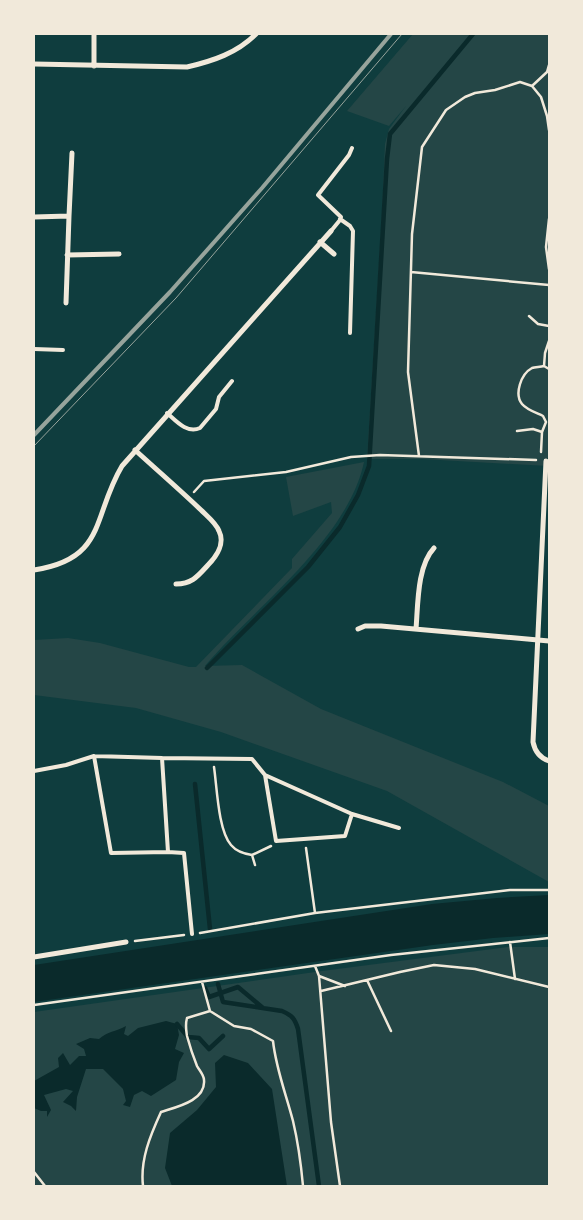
<svg xmlns="http://www.w3.org/2000/svg" width="583" height="1220" font-family="'Exo 2',sans-serif">
<style>
.green{fill:#244646}
.water{fill:#0a2a2b}
.lines{fill:none;stroke-linecap:round;stroke-linejoin:round}
.stream{stroke:#0a2a2b;stroke-width:4.5}
.path{stroke:#f1e9da;stroke-width:2.5}
.service{stroke:#f1e9da;stroke-width:4}
.minor{stroke:#f1e9da;stroke-width:5}
.tram{stroke:#97a49c;stroke-width:1}
.rail{stroke:#97a49c;stroke-width:4}
</style>
<rect width="100%" height="100%" fill="#0f3d3e"/>
<path class="green" d="M413 34H549V498H548V466L422 459H367L382 213 385 144 389 129 406 106 389 126 347 111Z
M364 462C348 539 254 608 205 666L242 665 321 709 503 782 549 806V882L387 791 221 732 136 708 34 695V640L68 638 100 643 189 667H196L292 568V559L332 513 331 502 293 516 286 477Z
M508 947H549V1186H34V1012L322 971Z"/>
<path class="water" d="M549 895V934L493 938 433 945 34 1002V965L432 904 497 898Z
M166 1021 177 1024 179 1035 175 1049 184 1053 179 1062 176 1080 151 1096 142 1091 134 1095 130 1107 123 1105 126 1101 123 1089 103 1069H86L77 1097 76 1111 71 1106 63 1102 73 1091 66 1089 44 1095 51 1110 47 1117V1111H41L34 1108V1081L59 1067 58 1058 63 1053 70 1065 79 1056H86L84 1049 76 1044 90 1038 99 1039C108 1031 115 1032 126 1026L124 1034 128 1036 138 1028Z
M224 1055 248 1063 272 1089 287 1186H172L165 1168 170 1133 197 1110 216 1087 215 1063Z"/>
<g class="lines">
<path class="stream" d="M207 668 308 567 340 527 358 495 369 466 387 159 390 134 473 34
M195 784 210 929
M218 984 223 1002 282 1011C292 1015 295 1019 298 1029L319 1186
M205 988 209 997 238 987 263 1008
M177 1024 188 1037 199 1038 209 1049 223 1036"/>
<path class="path" d="M532 86 547 72 549 65
M549 219 546 247 549 269
M411 272 549 285
M529 316 538 324 549 326
M544 366 549 369
M517 431 533 429 542 432
M541 452 542 432 546 422 543 416C537 413 527 410 522 404 514 394 521 374 532 368 535 367 540 367 544 366L545 353 549 341
M419 456 408 372 412 234 422 147 446 110 465 97 475 93 495 90 520 82 532 86 541 97 547 116 549 130
M194 492 204 481 286 472 351 457 380 455 536 460
M214 767C217 787 218 830 231 845 236 851 245 854 252 855L255 865
M306 848 315 913
M252 855 271 846
M200 933 315 913 510 890H549
M135 941 184 935
M510 942 515 979
M315 966 319 976
M367 980 391 1031
M202 982 210 1011
M321 991 400 972 434 965 475 969 549 987
M34 1005 391 955 549 938
M34 1172 45 1186
M143 1186C140 1160 150 1136 161 1112 176 1107 206 1101 204 1080 204 1075 199 1070 197 1066 193 1056 190 1047 187 1036 186 1029 185 1025 187 1018L210 1011 234 1026 251 1029 273 1041C276 1069 286 1094 293 1121 298 1142 301 1164 303 1186
M340 1186 331 1122 319 976 345 986"/>
<path class="service" d="M340 219 350 226 353 231 350 333
M331 231 340 220 341 217 318 195 349 155 352 148
M34 349 63 350
M167 413C176 421 187 434 200 428L216 409 219 397 232 381
M162 758 252 759 265 775 276 841 345 836 352 814 399 828
M34 771 66 765 94 756 162 758 168 852 111 853 94 756
M265 775 352 814
M168 852 184 853 192 934"/>
<path class="minor" d="M34 64 187 67C213 61 237 53 256 34
M94 66V34
M34 217 69 216 72 153
M320 242 334 254
M67 255 119 254
M66 303 69 216
M135 450C157 470 180 490 201 510 207 516 216 523 219 531 225 543 217 556 208 565 198 576 192 584 176 584
M546 461 533 742C535 752 540 758 549 761
M34 570C107 559 92 516 122 466L331 231
M358 629 365 626H381L549 641
M416 629C418 605 417 566 434 548
M34 957 126 942"/>
<path class="tram" d="M34 446 176 298 402 34"/>
<path class="rail" d="M34 435 170 292 262 188 391 34"/>
</g>
<rect width="583" height="1220" fill="none" stroke="#f1e9da" stroke-width="70"/>
</svg>
